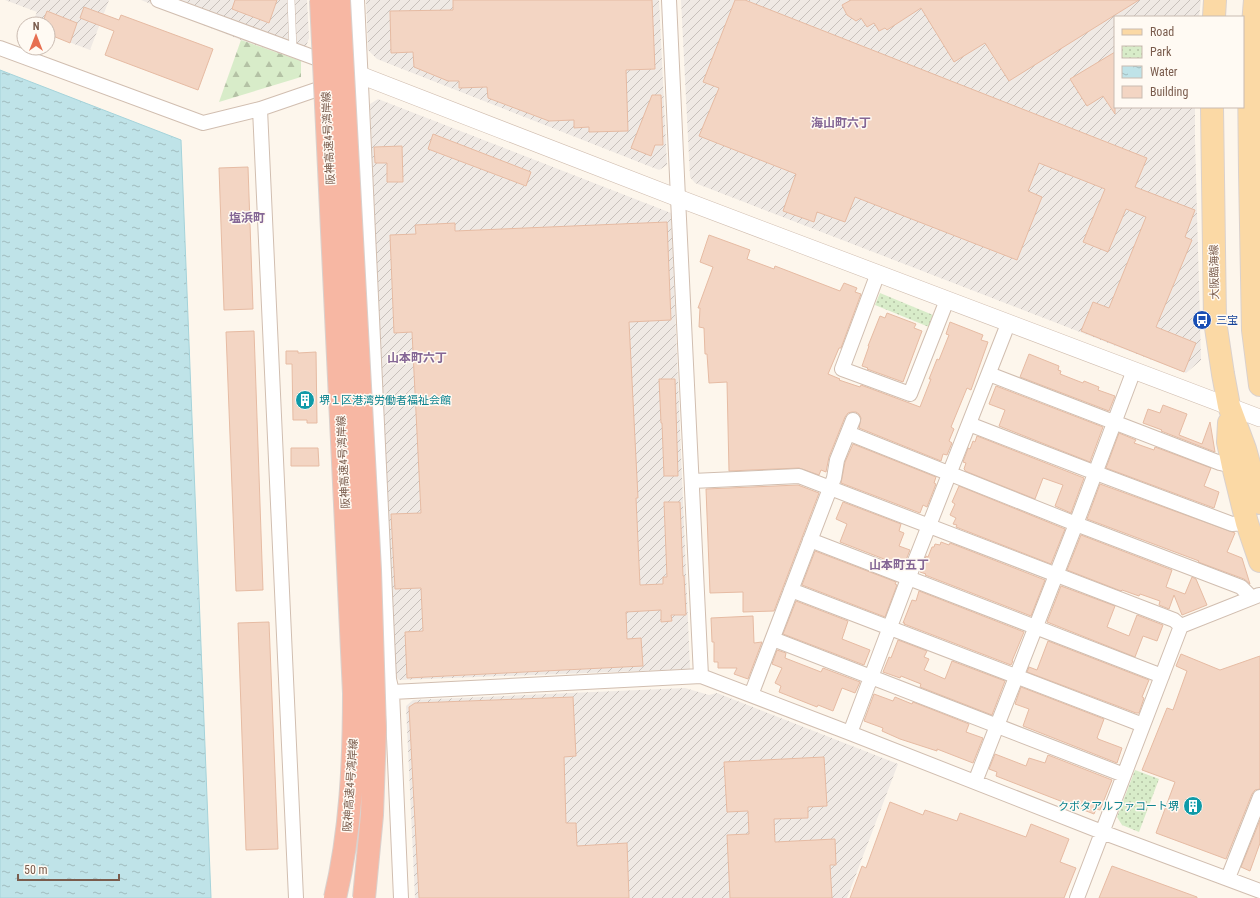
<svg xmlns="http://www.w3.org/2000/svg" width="1260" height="898" font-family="'Roboto Condensed','Noto Sans JP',sans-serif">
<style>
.industrial{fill:url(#industrial-furrows)}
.forest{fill:url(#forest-firs)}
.park{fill:url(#park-dots)}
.water{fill:url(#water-ripples);stroke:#a5d3da}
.building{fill:#f3d5c3;stroke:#e6bba3}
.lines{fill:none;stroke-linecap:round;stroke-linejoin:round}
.service-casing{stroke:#d1beb0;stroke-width:8}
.minor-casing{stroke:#d1beb0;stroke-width:16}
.tertiary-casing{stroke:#d1beb0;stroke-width:18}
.primary-casing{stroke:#dad1cd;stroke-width:24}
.service{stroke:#fff;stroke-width:7}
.minor{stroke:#fff;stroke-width:14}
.tertiary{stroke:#fff;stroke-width:17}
.primary{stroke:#fbd9a5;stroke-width:22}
.motorway-bridge-casing{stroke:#dad1cd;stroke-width:24;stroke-linecap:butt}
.motorway-bridge{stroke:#f7b7a3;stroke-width:22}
.labels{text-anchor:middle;stroke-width:3;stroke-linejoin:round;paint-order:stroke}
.street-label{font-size:11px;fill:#7a5c4d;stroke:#fffaf3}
.transit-label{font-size:11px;fill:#164399;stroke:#fffaf3;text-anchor:start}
.culture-label{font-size:11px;fill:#0d838f;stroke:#fffaf3;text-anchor:start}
.neighbourhood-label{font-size:12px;font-weight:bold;fill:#846695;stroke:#fffaf3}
</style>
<defs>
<pattern id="industrial-furrows" width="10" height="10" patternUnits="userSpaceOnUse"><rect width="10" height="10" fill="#efe9e4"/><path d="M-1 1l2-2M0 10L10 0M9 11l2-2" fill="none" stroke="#c7c0bb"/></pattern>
<pattern id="forest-firs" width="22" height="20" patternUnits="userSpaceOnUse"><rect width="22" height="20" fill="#d8ecc9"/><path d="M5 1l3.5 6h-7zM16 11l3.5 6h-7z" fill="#b4c2a5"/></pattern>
<pattern id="park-dots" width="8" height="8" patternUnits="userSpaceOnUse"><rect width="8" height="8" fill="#d8ecc9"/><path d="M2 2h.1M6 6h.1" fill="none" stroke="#b4c2a5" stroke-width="1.8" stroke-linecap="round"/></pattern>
<pattern id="water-ripples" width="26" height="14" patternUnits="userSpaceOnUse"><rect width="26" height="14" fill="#bfe3e8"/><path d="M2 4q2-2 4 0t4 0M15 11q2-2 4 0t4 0" fill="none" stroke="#a0bbbe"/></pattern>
</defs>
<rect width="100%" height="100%" fill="#fdf6ec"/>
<path class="industrial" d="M5 0H109L90 50 48 34V24H32L37 12Z
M141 0H307L309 38 301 61 241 40Z
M366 0H659L667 165 659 170 377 59 368 50Z
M681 0H1201L1199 17H1115V107H1195V140L1201 360 1186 373 695 183 690 177Z
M378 99 671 213 690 669 399 680 394 674 370 104Z
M685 688 709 695 717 693 898 764 847 898H415L406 706 413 700Z"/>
<path class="forest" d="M241 40 301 61V77L219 102Z"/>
<path class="park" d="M880 293 933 315 929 327 875 305Z
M1135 770 1159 779 1139 832 1122 825 1117 817Z"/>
<path class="water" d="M0 70 181 140 211 898H0Z"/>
<path class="building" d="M235 0H277L269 23 232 9Z
M453 0H652L655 69 626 70 628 131 589 132V127L574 128V120L549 121 488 98 487 87 459 88V81H448L414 67 413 52 391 53 390 11 453 10Z
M735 0H745L1147 158 1135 187 1195 210 1185 237 1192 240 1156 327 1196 343 1184 372 1081 331 1093 302 1109 308 1146 217 1126 209 1108 252 1083 242 1105 189 1039 163 1028 191 1042 197 1017 260 855 197 845 222 817 212 814 222 783 211 796 174 699 136 719 88 703 82Z
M851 0H1139L1009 81 985 43 954 62 921 8 887 30 885 28 879 31 874 23 867 27 861 18 856 21 847 15 842 5Z
M84 7 119 20 121 15 213 49 198 90 105 55 114 31 80 18Z
M47 11 77 23 70 43 48 34V24H42Z
M1115 52V114L1103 96 1087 106 1070 79Z
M652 95H661L663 145H655L651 156 631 148Z
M433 134 531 172 526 186 428 149Z
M402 146 403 182H387V163H375L374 147Z
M248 167 253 309 224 310 219 168Z
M667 222 671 320 629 322 638 498H636L640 585 663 584V577H667L664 502H680L683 576H684L686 615H671L672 621 661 622V610L626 612 627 639 641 638 643 666 407 678 405 632 423 631 421 588 395 589 391 514 421 513 412 332 394 333 390 235 416 234 415 225 455 223V231Z
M709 235 750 250 747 259 774 269 775 266 840 291 844 283 857 288 855 292 861 294 841 348H839L828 374 840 379 839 380 860 387 861 385 920 407 931 379H929L937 359 939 360 949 335 946 334 950 322 983 335 981 340 988 342 971 390 967 388 951 427 954 429 949 441 952 443 947 455 943 454 941 461 859 428 861 418 859 414 856 412H852L848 413 845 417 829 457 826 472 821 470 819 475 799 468 729 471 727 382 709 383 707 354H705L704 328 699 327 700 308H698L713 267 700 262Z
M887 313 916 324 914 328 922 331 903 382 867 369 868 368 862 366 869 346H868L880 316 885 318Z
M254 331 263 590 236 591 226 332Z
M286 351H298V353L316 352 317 423H307V420H293L292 364H286Z
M1029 354 1059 366 1058 370 1061 371 1060 374 1083 383 1084 381 1099 387 1098 390 1115 396 1109 411 1020 377Z
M659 379H675L678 476H664L662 423H661Z
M996 386 1103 427 1090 462 999 426 1005 410 989 404Z
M1163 405 1187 414 1179 435 1202 444 1210 422 1215 452 1161 431 1162 430 1143 423 1148 409 1160 413Z
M1119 433 1136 440 1134 443 1154 450 1155 447 1211 468 1204 486 1219 492 1214 508 1106 468Z
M977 436 1084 478 1071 513 1055 506 1063 485 1043 478 1035 499 965 471V470L964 469 966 463 963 462 968 448 970 449 973 441 975 442Z
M853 444 936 477 934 483 936 484 927 507 923 505 920 513 841 483 845 462Z
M291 448H318L319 466H291Z
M1100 484 1235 533 1227 552 1242 558 1250 584 1244 579 1198 562 1199 561 1087 519Z
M798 485 819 493 774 611 743 612V592L710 593 706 489Z
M959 486 1065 529 1051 564 956 527 957 525 953 524 956 518 950 515 955 504 952 502Z
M843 502 901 524 899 531 904 533 899 546 910 550 904 565H903L902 566 840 542 847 524 836 519Z
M1081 535 1172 570 1166 587 1185 594 1192 577 1196 579 1207 605 1182 615 1174 595 1169 609 1159 605 1160 601 1140 594 1139 596 1122 590 1121 591 1067 570Z
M941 542 949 545 950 543 1045 580 1031 616 925 575 926 574 920 572 926 556 928 557 932 547H934L935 544 940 545Z
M815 551 896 582 895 584 897 585 885 617 802 585Z
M1061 586 1115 606 1107 627 1129 636 1137 615 1163 625 1157 641 1143 636 1135 657 1047 622Z
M919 591 1024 632 1012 661H1013L1011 665 904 624 905 623H903L912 600 916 601Z
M796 601 848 621 842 639 870 650 864 665 783 634Z
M753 616 754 643 762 642 748 679 734 674 737 668H718V662H714V642H712L711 618Z
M269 622 278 849 246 850 238 623Z
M898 640 927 651 924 657 929 659 924 670 945 679 952 661 1005 681 992 715 920 687 921 684 901 676 900 678 883 672 889 657 891 658Z
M1048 641 1149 680 1142 697 1144 698 1139 713H1136L1027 672 1029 667 1037 670Z
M777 650 786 653 785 658 821 672 823 668 860 682 855 693 842 688 833 711 818 705 817 707 779 692 781 686 775 683 782 668 772 664Z
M1181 654 1220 670 1260 656V789L1255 790 1252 794 1226 859 1156 833 1175 782 1142 770 1167 708 1173 710 1187 671 1176 666Z
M1021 687 1104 719 1097 738H1098V739L1122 748 1117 763 1023 726 1029 709 1015 704Z
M874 694 893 701 895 697 912 704 913 702 969 724 966 732 983 738 973 763 937 749V751L900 739 882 731 883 728 864 721Z
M573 697 576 756 564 757 566 823H576L577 846 627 843 629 898H419L409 707 415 703Z
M995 754 1026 766 1029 758 1045 763 1048 755 1112 780 1100 810 1096 809 1094 814 996 776 997 772 989 769Z
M824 757 827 806 808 807V818L774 819 775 842 835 839 836 865H830L832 898H730L727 835 749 834 748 811 727 812 724 762Z
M890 802 923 815 925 810 957 821 960 813 1026 837 1031 824 1069 839 1060 862 1076 868 1064 898H850L862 866 866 868Z
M1260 820V843L1250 871 1241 867Z
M1112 866 1197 897V898H1099Z"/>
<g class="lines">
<g class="service-casing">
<path id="service" d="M291 0 293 50"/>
</g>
<g class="minor-casing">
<path id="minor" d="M158 0 329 63
M357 0 389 679 392 692 401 898
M669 0 678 198 701 676
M0 48 203 123 260 109 333 84
M260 109 296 898
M878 273 842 369 910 394 947 300
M989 374 1220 463 1233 466
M969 424 1096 473 1232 524 1247 523
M848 433 1076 524 1241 587 1251 597
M692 481 799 476 1174 620 1181 626
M810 540 1162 676
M791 590 1143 725
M773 639 1124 775
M392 692 701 676 850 733 1102 832 1260 891
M751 695 834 478 837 460 853 420
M850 733 908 579 1008 324
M975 782 1076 524 1134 370
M1228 878 1260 797
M1077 898 1181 626 1259 595"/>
</g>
<g class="tertiary-casing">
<path id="tertiary" d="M360 75 678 198 1260 418"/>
</g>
<g class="primary-casing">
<path id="primary" d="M1255 0 1249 73 1250 172 1253 330 1260 385
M1214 17 1215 0
M1212 107 1215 321 1223 374 1229 406 1245 449 1260 503
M1229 423 1228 442 1233 466 1247 523 1260 561"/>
</g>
<use href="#service" class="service"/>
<use href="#minor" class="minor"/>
<use href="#tertiary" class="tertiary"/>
<use href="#primary" class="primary"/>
<g class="motorway-bridge-casing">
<path id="motorway-bridge" d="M321 0 354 693C354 762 351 831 335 898
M339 0 370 570 375 730 372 815 364 898"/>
</g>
<use href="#motorway-bridge" class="motorway-bridge"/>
</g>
<defs>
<g id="bus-disc" transform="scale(1)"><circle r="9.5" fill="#1a4fb4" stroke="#fffaf3"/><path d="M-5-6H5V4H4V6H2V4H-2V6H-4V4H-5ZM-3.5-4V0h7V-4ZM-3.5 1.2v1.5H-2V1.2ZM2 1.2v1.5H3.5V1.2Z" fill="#fff"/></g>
<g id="building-disc" transform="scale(1)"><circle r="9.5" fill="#0f9aa8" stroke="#fffaf3"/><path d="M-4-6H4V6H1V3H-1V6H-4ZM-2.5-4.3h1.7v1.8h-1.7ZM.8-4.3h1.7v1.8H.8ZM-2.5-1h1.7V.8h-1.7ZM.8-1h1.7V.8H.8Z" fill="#fff"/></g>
</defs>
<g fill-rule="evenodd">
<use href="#bus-disc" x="1202" y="320"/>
<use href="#building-disc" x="305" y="400"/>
<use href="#building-disc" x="1193" y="806"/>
</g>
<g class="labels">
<g class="street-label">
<text transform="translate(328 138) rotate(-93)" y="4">阪神高速4号湾岸線</text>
<text transform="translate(1214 272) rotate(-91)" y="4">大阪臨海線</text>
<text transform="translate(343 462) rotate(-93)" y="4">阪神高速4号湾岸線</text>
<text transform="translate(350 785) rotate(-86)" y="4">阪神高速4号湾岸線</text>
</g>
<g class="transit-label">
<text x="1216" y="324">三宝</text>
</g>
<g class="culture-label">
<text x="319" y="404">堺１区港湾労働者福祉会館</text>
<text x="1179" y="810" text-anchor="end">クボタアルファコート堺</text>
</g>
<g class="neighbourhood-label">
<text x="841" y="127">海山町六丁</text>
<text x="247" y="222">塩浜町</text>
<text x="417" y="362">山本町六丁</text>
<text x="899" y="569">山本町五丁</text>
</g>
</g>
<rect x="1114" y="16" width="130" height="92" fill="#fffaf3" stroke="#cabbb1"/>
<rect x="1122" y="29" width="20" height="6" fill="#fbd9a5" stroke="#cabbb1"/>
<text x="1150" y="36" font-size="12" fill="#7a5c4d">Road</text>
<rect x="1122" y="46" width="20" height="12" fill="url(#park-dots)" stroke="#cabbb1"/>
<text x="1150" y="56" font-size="12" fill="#7a5c4d">Park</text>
<rect x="1122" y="66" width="20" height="12" fill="url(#water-ripples)" stroke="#cabbb1"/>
<text x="1150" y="76" font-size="12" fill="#7a5c4d">Water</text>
<rect x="1122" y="86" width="20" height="12" fill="#f3d5c3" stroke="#cabbb1"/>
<text x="1150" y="96" font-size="12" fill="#7a5c4d">Building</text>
<g transform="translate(36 36)"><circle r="19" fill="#fffaf3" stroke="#cabbb1"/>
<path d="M0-3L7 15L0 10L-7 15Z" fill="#e76f51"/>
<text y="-6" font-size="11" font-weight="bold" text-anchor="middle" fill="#7a5c4d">N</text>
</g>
<path d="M18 874v6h101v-6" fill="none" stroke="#7a5c4d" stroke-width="2"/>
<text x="24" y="874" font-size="12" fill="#7a5c4d" stroke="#fffaf3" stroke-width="3" paint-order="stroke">50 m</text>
</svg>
